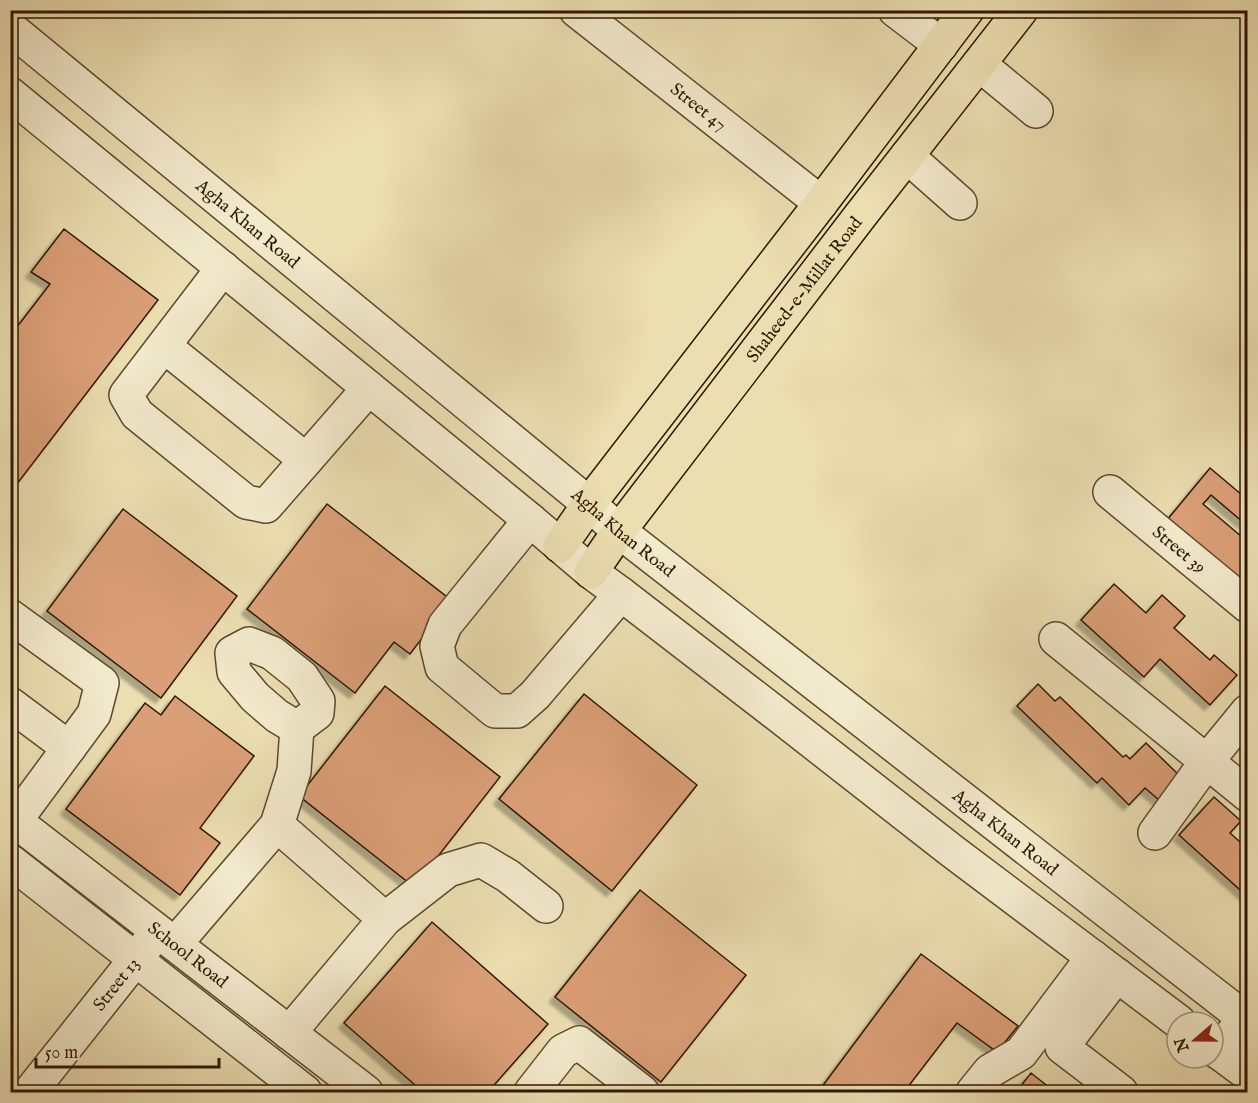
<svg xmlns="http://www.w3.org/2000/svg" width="1258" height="1103" font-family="'IM FELL English',serif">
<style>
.building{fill:#db9f77;stroke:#2f1702;stroke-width:1.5;filter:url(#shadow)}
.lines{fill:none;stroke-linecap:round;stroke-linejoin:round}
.minor-casing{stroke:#5e492e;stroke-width:36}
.major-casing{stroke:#2f1702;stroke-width:36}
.minor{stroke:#f2eacc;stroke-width:33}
.major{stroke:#ebdeb1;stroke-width:33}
.labels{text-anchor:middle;stroke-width:6;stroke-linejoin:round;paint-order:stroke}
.street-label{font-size:18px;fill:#2f1702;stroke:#f2eacc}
</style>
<defs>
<filter id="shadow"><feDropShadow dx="-5.5" dy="5.5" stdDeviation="1.5" flood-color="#0004"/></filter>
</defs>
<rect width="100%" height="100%" fill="#ebdeb1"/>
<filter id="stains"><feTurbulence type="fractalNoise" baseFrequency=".00333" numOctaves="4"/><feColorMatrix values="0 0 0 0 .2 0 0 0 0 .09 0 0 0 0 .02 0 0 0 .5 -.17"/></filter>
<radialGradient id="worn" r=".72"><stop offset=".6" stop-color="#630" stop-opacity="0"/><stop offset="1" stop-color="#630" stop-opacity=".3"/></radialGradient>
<path class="building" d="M64 229 158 300 10 493V336L50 284 31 272Z
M1210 468 1248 500V518L1244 523 1211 495 1203 504 1248 542V586L1200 545 1198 547 1167 520Z
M327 504 451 600 410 654 394 642 355 693 247 609Z
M123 509 237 596 161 698 47 611Z
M1114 584 1146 613 1162 595 1185 616 1174 628 1210 660 1214 655 1237 675 1210 705 1160 659 1144 677 1081 620Z
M1038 684 1055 701 1060 697 1123 757 1126 755 1130 759 1146 743 1181 777 1159 800 1145 788 1129 805 1102 778 1097 783 1017 706Z
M385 686 500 777 414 887 299 796Z
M584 694 697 785 612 891 499 799Z
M175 696 254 756 200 828 220 843 180 895 66 809 145 703 161 715Z
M1214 797 1241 821 1230 833 1248 849V897L1179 835Z
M640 890 746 975 661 1082 555 997Z
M432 922 548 1024 488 1092H423L344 1023Z
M921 954 1018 1026 997 1052 957 1023 904 1092H818Z
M1031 1073 1055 1092H1016Z"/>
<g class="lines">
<g class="minor-casing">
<g id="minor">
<path id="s1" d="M576 10 821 203"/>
<path d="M895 10 941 45"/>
<path id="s2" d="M10 28 589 504 619 531 1248 1021"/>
<path d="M979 64 1036 111"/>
<path d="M10 94 530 520 591 572 621 594 778 715 952 851 1179 1022"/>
<path d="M907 156 960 203"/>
<path d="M223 268 126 395 137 414 246 502 266 506 369 388"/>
<path d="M164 346 306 460"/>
<path id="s3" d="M1110 492 1248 606"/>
<path d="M530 520 445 625 437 646 442 667 495 711H517L535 695 621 594"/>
<path d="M10 616 102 683 94 714 15 821"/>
<path d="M1056 639 1248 795"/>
<path d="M249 644 272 653 302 677 318 701 317 713 297 728 277 716 255 697 234 672 232 653Z"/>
<path d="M10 704 69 748"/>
<path id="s4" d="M10 817 366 1092"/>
<path d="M277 825 385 919"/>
<path d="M1155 833 1207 761 1248 711"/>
<path d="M10 861 305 1092"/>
<path d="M175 944 277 825 294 771 297 728"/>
<path d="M1117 975 1062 1047 1121 1092"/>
<path d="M289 1033 385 919 448 870 481 860 508 876 546 906"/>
<path d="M1213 1048 1248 1074"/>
<path d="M1218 1052 1248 1014"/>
<path id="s5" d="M30 1092 150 941"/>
<path d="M531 1092 563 1051 579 1043 642 1092"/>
<path d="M973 1092 990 1071 1021 1053 1093 957"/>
</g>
</g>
<g class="major-casing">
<g id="major">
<path d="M560 546 589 504 821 203 967 10"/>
<path id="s6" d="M591 572 619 531 860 216 1021 10"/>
</g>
</g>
<use href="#minor" class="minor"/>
<use href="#major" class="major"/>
</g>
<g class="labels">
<g class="street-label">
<text dy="6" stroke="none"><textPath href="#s1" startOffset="156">Street 47</textPath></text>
<text dy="6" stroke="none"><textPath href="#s2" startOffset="308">Agha Khan Road</textPath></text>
<text dy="6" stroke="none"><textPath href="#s6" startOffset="354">Shaheed-e-Millat Road</textPath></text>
<text dy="6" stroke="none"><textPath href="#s2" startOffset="794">Agha Khan Road</textPath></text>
<text dy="6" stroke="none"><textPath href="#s3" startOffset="90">Street 39</textPath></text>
<text dy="6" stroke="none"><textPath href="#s2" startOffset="1280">Agha Khan Road</textPath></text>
<text dy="6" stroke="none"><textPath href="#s4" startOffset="225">School Road</textPath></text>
<text dy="6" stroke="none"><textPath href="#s5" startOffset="138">Street 13</textPath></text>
</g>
</g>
<rect width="1258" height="1103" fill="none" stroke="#ebdeb1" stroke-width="36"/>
<rect x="12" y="12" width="1234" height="1079" fill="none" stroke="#2f1702" stroke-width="3"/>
<rect x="18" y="18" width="1222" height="1067" fill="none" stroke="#2f1702" stroke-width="1.5"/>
<g transform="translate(1195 1040) rotate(250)"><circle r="28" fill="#f2eacc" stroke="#a4967b" stroke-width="1.5"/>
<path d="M0-4.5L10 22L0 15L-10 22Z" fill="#8f2418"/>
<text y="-9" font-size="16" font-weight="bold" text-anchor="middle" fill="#2f1702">N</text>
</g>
<path d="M36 1058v9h183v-9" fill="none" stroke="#2f1702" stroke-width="3"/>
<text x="45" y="1058" font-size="18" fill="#2f1702" stroke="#f2eacc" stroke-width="4.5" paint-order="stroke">50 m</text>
<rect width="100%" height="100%" filter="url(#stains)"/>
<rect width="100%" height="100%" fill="url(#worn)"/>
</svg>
